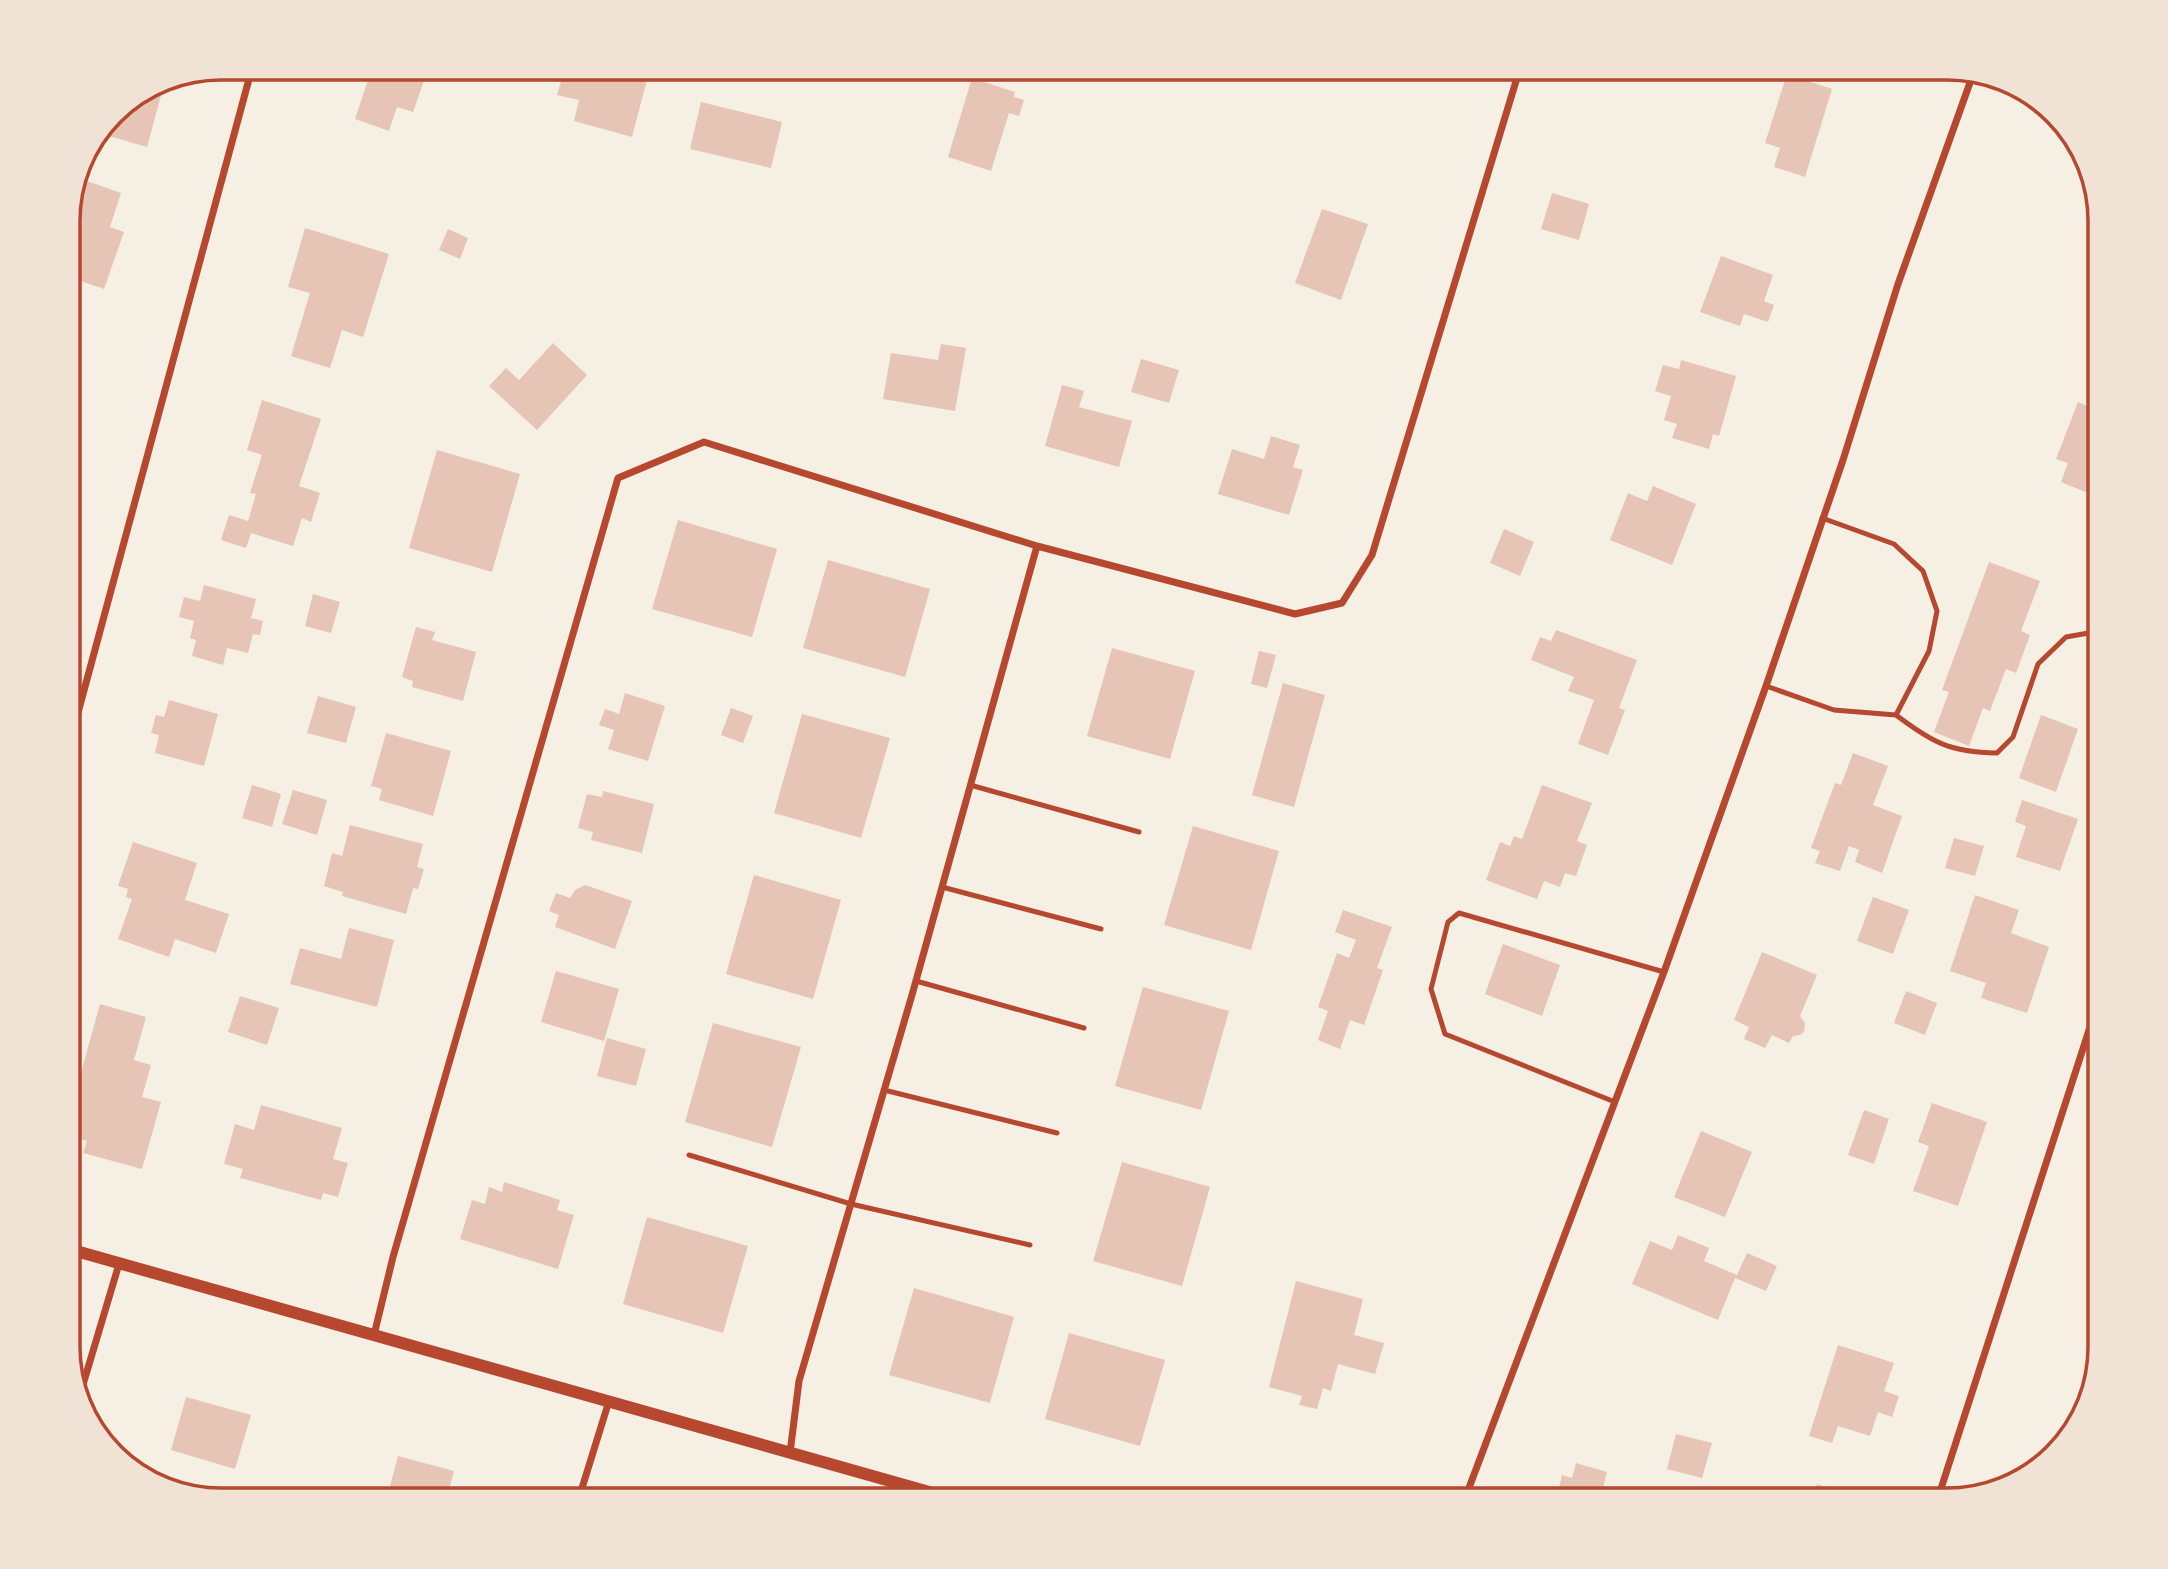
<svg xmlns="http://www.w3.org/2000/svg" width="2168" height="1569" font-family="'Titillium Web',sans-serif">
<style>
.building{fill:#e6c5b7}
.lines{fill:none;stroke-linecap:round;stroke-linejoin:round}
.service{stroke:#b5482f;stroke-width:5}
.minor{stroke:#b5482f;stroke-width:7}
.tertiary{stroke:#b5482f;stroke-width:12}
.rim{fill:none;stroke:#b5482f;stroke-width:3.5}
</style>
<rect width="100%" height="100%" fill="#f6efe4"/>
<path class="building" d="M372 68H440L436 79 426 75 413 112 397 107 389 131 355 119Z
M565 68H650L632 137 574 121 579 100 557 95Z
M1787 74 1832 89 1805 177 1774 167 1780 148 1765 143Z
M972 78 1015 92 1014 97 1024 100 1019 116 1009 113 991 171 948 157Z
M154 86 163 88 147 147 102 134 120 107Z
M701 102 782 122 771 168 690 149Z
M87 181 121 193 110 227 124 232 104 289 69 277V234Z
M1552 193 1589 204 1579 240 1541 229Z
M1322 209 1368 224 1341 300 1295 283Z
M305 228 389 254 363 337 342 330 330 368 291 356 310 293 288 287Z
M448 229 468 238 460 259 439 250Z
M1721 256 1773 275 1764 301 1774 305 1768 322 1744 314 1740 326 1700 312Z
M69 325 82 329 69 372Z
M553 343 587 375 537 430 489 386 506 368 519 380Z
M941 344 966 348 955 411 883 399 891 353 938 360Z
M1141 359 1179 370 1169 403 1131 392Z
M1681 360 1736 376 1719 436 1713 434 1709 449 1672 438 1677 424 1664 420 1671 396 1655 391 1663 365 1679 369Z
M1062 385 1084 391 1079 407 1132 421 1119 467 1045 446Z
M2094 389 2100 391V474L2095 473 2088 493 2061 482 2068 463 2056 459 2078 402 2087 406Z
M262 400 321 419 299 486 320 493 311 522 302 518 293 546 251 533 246 548 221 540 229 515 248 521 256 494 250 493 262 455 247 450Z
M1271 436 1300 445 1293 467 1303 470 1289 515 1218 494 1232 449 1264 459Z
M437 450 520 474 492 572 409 548Z
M1653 486 1696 504 1672 565 1610 540 1628 493 1647 501Z
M678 520 777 549 752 637 652 609Z
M1504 529 1534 542 1520 576 1490 563Z
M828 560 930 589 905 677 803 648Z
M1989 562 2040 581 2021 631 2030 635 2016 673 2006 669 1990 711 1983 708 1969 746 1934 732 1949 692 1942 690Z
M204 585 256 599 251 618 263 621 260 635 253 634 248 653 227 648 223 665 192 656 196 640 190 638 194 621 179 617 184 597 200 601Z
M313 594 340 602 331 633 305 626Z
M416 627 435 632 432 640 476 652 463 701 412 687 413 681 402 677Z
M1556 630 1637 660 1619 708 1625 710 1608 755 1578 744 1594 700 1568 691 1574 677 1531 660 1540 637 1551 641Z
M1112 648 1195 671 1170 759 1087 736Z
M1259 651 1276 655 1267 688 1251 684Z
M1283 683 1325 695 1294 807 1252 795Z
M625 693 665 706 648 761 608 749 614 730 599 725 605 709 619 714Z
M318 696 356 707 346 743 307 733Z
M169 700 218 714 204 766 155 753 159 735 151 733 156 715 164 717Z
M731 708 753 716 743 743 721 735Z
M802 714 890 738 861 838 774 813Z
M2041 715 2078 729 2056 792 2019 778Z
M386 733 451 751 433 816 379 800 382 789 371 786Z
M1853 753 1888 766 1873 805 1902 816 1882 873 1855 862 1859 850 1849 846 1840 871 1815 863 1820 851 1811 848 1835 783 1841 785Z
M252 785 281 794 272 827 242 818Z
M1542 785 1592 803 1577 841 1587 845 1576 876 1565 873 1560 887 1544 881 1537 899 1486 880 1500 842 1510 846 1514 836 1522 839Z
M293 790 327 800 317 835 282 824Z
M603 791 654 804 642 853 591 840 593 832 578 828 587 794 602 797Z
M2022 800 2078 819 2060 871 2016 857 2026 826 2015 822Z
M350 825 423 844 417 867 424 869 418 889 413 888 406 914 342 896 343 892 324 886 332 853 342 856Z
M1193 826 1279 851 1251 950 1164 925Z
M1954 838 1984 846 1975 876 1945 868Z
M133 842 197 863 185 900 229 914 216 953 175 939 169 957 118 939 132 899 126 897 128 889 118 886Z
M754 875 841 900 813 999 726 974Z
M585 885 632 901 615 949 555 927 559 915 549 911 556 893 570 898 575 890Z
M1975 895 2019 910 2011 933 2049 947 2027 1013 1981 998 1986 983 1950 971Z
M1873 897 1909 910 1893 954 1857 941Z
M1343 910 1392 927 1377 968 1383 970 1364 1025 1350 1020 1340 1049 1318 1040 1328 1011 1318 1007 1337 953 1349 958 1356 940 1335 932Z
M349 928 394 940 377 1007 290 984 300 948 341 959Z
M1503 944 1560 965 1542 1016 1485 994Z
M1762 952 1817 975 1800 1016 1805 1023 1804 1032 1800 1035 1793 1036 1789 1043 1772 1035 1765 1048 1744 1039 1749 1027 1734 1020Z
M556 971 619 989 604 1041 541 1022Z
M1143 987 1229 1011 1201 1110 1115 1086Z
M1906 991 1937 1003 1925 1035 1894 1023Z
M240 996 279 1008 267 1045 228 1032Z
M100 1004 146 1017 134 1060 151 1065 142 1097 161 1102 142 1169 83 1153 87 1141 69 1136V1077L79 1080Z
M713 1023 801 1047 772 1147 685 1122Z
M607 1038 646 1049 636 1086 597 1076Z
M1932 1103 1987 1122 1958 1206 1913 1191 1929 1146 1918 1142Z
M261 1105 342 1128 333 1159 348 1163 338 1197 323 1193 321 1200 240 1178 243 1169 224 1164 235 1124 254 1130Z
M1864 1110 1889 1119 1874 1164 1848 1155Z
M1701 1131 1752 1152 1725 1217 1674 1197Z
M1122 1162 1210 1187 1182 1286 1093 1261Z
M504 1182 560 1200 557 1210 574 1215 558 1269 460 1239 472 1200 485 1204 489 1187 502 1192Z
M647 1217 748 1246 723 1333 623 1304Z
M1678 1235 1709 1248 1704 1261 1737 1275 1747 1253 1777 1266 1766 1291 1735 1278 1718 1320 1632 1284 1650 1241 1672 1250Z
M1296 1281 1363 1299 1354 1335 1384 1343 1375 1374 1338 1364 1331 1391 1323 1388 1317 1409 1299 1405 1302 1396 1269 1387Z
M914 1288 1014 1317 990 1403 889 1375Z
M1069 1333 1165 1360 1140 1446 1045 1419Z
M1838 1345 1894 1363 1884 1391 1899 1396 1892 1417 1878 1412 1870 1436 1838 1426 1832 1443 1809 1436Z
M186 1397 251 1415 235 1469 171 1450Z
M1676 1434 1712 1443 1702 1478 1667 1469Z
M398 1456 454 1471 446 1501H386Z
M1576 1463 1607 1472 1603 1488 1631 1496 1630 1501H1556L1562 1475 1572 1478Z
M1817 1484 1852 1495 1850 1501H1811Z"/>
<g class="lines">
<path class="service" d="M1766 686 1834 710 1896 715 1929 651 1937 611 1923 571 1894 544 1822 518
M1896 715C1933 743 1950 752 1997 753L2013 737 2038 664 2066 637 2100 631
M970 785 1139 832
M942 887 1101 929
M916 981 1084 1028
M884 1090 1057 1133
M1615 1102 1445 1034 1431 989 1448 922 1459 913 1664 972
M689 1155 851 1204 1030 1245"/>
<path class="minor" d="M69 746 252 68
M374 1335 393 1257 618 478 704 442 1037 546 1295 614 1342 603 1372 555 1520 68
M79 1398 119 1264
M790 1453 799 1381 912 995 1037 546
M578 1501 609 1401
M1464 1501 1664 972 1766 686 1843 460 1898 284 1972 77
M1937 1501 2100 996"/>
<path class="tertiary" d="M69 1249 961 1501"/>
</g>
<path d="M0 0H2168V1569H0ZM221 80H1947A141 141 0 0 1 2088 221V1347A141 141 0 0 1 1947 1488H221A141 141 0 0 1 80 1347V221A141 141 0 0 1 221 80Z" fill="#f1e2d6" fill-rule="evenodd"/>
<path class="rim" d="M221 80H1947A141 141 0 0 1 2088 221V1347A141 141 0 0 1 1947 1488H221A141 141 0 0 1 80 1347V221A141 141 0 0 1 221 80Z"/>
</svg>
